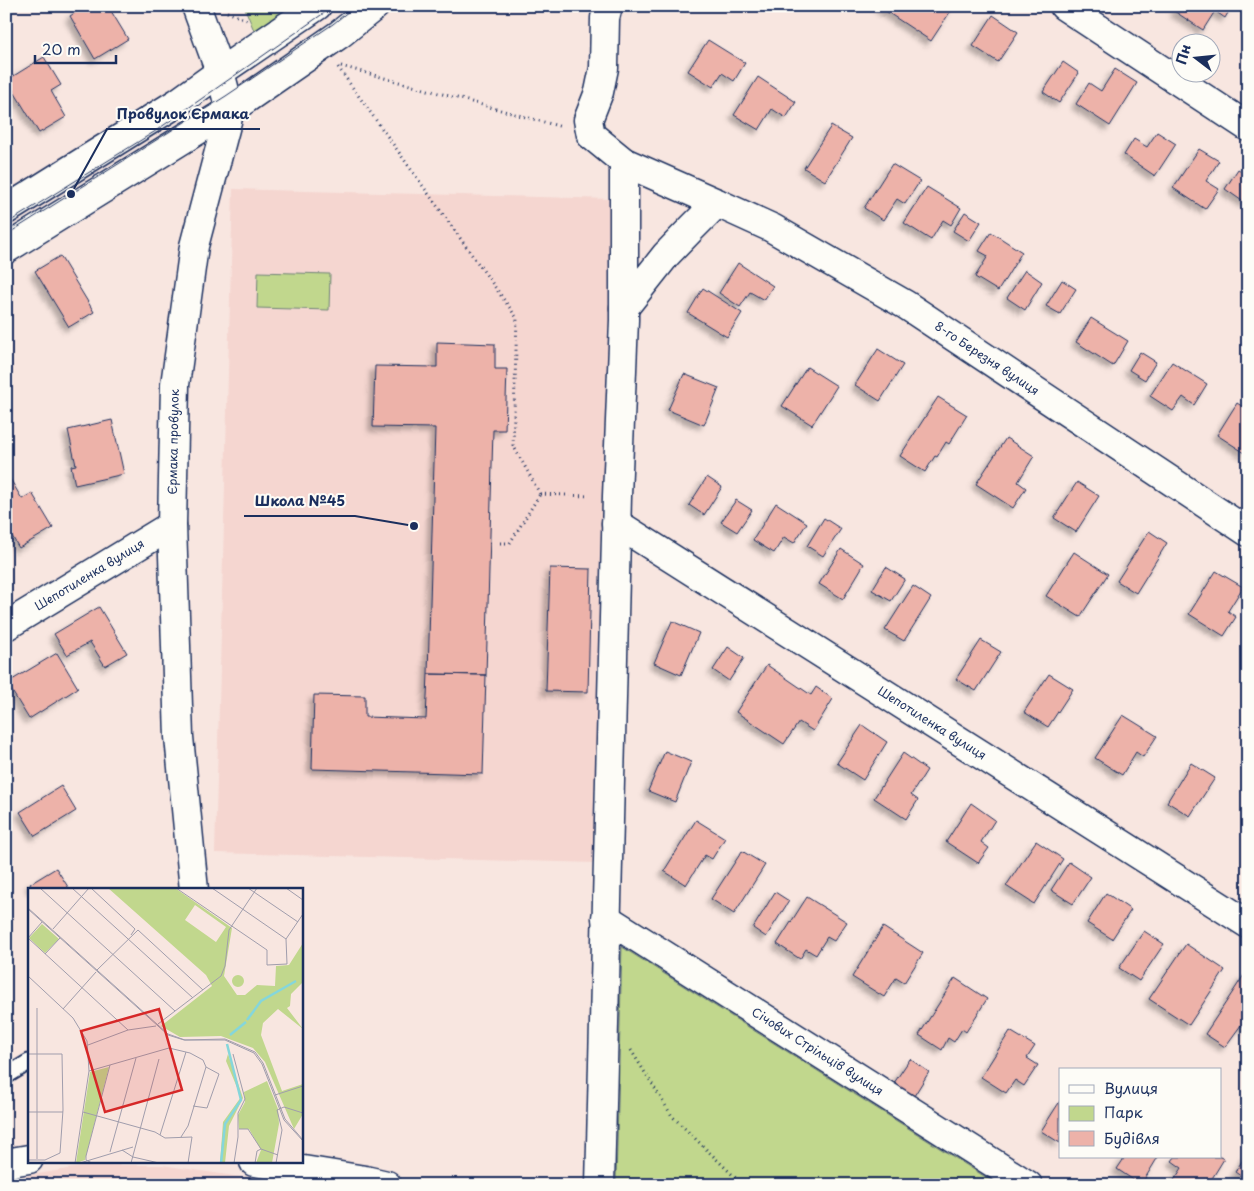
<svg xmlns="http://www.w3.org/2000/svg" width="1254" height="1191" font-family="'Playpen Sans',sans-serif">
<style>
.built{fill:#f5d6d0}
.green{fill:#c1d78d;stroke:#6e8376}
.building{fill:#edb2a9;stroke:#1b2f5e;filter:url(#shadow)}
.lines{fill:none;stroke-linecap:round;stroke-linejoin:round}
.lane-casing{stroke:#1b2f5e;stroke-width:19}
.street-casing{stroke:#1b2f5e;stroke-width:31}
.secondary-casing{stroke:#1b2f5e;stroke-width:31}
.path{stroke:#1b2f5e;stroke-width:3;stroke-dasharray:1 4;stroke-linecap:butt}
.lane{stroke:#fdfcf7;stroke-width:15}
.street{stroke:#fdfcf7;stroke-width:28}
.secondary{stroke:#fdfcf7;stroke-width:28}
.tram{stroke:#1b2f5e;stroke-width:1}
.labels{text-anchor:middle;stroke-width:4;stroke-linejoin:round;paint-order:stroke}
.street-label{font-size:12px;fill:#1b2f5e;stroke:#fdfcf7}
.inset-river{fill:none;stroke:#85d6db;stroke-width:2.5}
.inset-road{fill:none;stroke:#a09dac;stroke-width:1}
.view{fill:#d62828;fill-opacity:0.15;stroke:#d62828;stroke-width:2.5}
.inset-edge{fill:none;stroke:#1b2f5e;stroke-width:2.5}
.leader{fill:none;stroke:#1b2f5e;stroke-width:2}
.callout-dot{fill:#1b2f5e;stroke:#fdfcf7;stroke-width:2}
.callout-label{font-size:14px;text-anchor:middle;font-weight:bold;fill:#1b2f5e;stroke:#fdfcf7;stroke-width:4;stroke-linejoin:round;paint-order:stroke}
</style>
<defs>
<filter id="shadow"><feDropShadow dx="-4.5" dy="4.5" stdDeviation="2.5" flood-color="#0004"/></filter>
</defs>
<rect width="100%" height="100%" fill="#f8e6e0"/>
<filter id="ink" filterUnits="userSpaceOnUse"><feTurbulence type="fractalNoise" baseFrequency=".02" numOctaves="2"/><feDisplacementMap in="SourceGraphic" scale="10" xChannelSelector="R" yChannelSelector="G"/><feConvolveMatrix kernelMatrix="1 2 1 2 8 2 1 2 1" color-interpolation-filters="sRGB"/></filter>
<g filter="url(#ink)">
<path class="built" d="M233 189 613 199 597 863 215 853Z
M91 1165H162L293 1185H6V1182L20 1177Z"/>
<path class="green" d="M244 6H295L255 33Z
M258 272 330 274 329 310 257 308Z
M622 947 998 1185H616Z"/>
<path class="building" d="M85 6H108L128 39 95 59 70 16Z
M878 6H954L931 41Z
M1177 6H1232L1225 18 1215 11 1203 30 1174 11Z
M993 15 1018 32 998 62 973 46Z
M708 40 745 63 734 81 722 73 713 87 688 71Z
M44 57 61 85 51 91 66 117 39 133 7 80Z
M1063 62 1079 73 1059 103 1043 92Z
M1115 69 1137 83 1110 126 1076 104 1089 83 1101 91Z
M758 77 796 102 786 118 772 109 759 130 734 115Z
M831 126 852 138 825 181 804 168Z
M1157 132 1176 144 1155 176 1124 155 1134 139 1147 147Z
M1199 149 1219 161 1206 181 1219 189 1205 209 1173 188Z
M892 164 920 181 905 204 897 199 883 220 864 208Z
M1238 169 1248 175V199L1245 203 1225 189Z
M927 187 961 208 951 225 943 220 931 240 904 223Z
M965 212 981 222 969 241 953 231Z
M991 232 1022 252 998 291 975 277 988 256 979 251Z
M60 256 94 312 69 327 35 271Z
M738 263 773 286 764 300 750 292 740 307 719 293Z
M1025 270 1042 282 1025 310 1007 298Z
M1062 280 1076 289 1060 314 1046 306Z
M703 288 742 313 727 337 688 313Z
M1091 318 1128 341 1113 366 1076 342Z
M437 342 495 344V369H507L505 430H493L486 675 428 674 435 428 373 427 375 366 437 367Z
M878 349 903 365 880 401 855 385Z
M1140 352 1156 362 1145 380 1129 370Z
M1172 362 1207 384 1194 405 1183 397 1173 411 1150 396Z
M807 367 837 386 812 425 782 406Z
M684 374 719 388 704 425 668 410Z
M938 397 967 415 949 444 946 442 937 457 935 456 925 472 900 456Z
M1237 403 1248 410V455L1217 435Z
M112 420 124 474 75 485 71 466 76 465 68 430Z
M1006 438 1034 456 1018 482 1026 488 1013 508 976 484Z
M9 477 22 499 32 493 53 528 19 548 6 526V479Z
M707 477 722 487 704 515 689 505Z
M1077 482 1099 496 1076 532 1054 518Z
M736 500 752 510 737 532 721 522Z
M776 503 807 523 794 543 784 537 774 553 753 540Z
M824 518 841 529 823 556 807 546Z
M1149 531 1167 543 1136 593 1117 581Z
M841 549 864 564 843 599 819 584Z
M1074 552 1108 574 1080 617 1046 596Z
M886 567 905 579 891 601 872 590Z
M550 568 591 569 588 692 546 691Z
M1216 571 1243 587 1228 611 1236 617 1224 636 1189 614Z
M913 586 931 598 904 641 885 630Z
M99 607 127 653 105 666 90 642 67 655 54 634Z
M672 621 699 633 681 675 654 663Z
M981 640 1001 652 976 691 956 679Z
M728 647 744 658 729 681 713 670Z
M57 653 78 688 29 719 7 683Z
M767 665 811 695 816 687 833 699 813 731 799 722 784 744 736 712Z
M428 674 486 675 483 774 312 769 314 695 365 696V717L426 719Z
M1049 674 1073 689 1048 727 1024 712Z
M1123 715 1157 736 1143 757 1136 752 1122 775 1095 758Z
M862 725 887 742 863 780 837 763Z
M665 751 691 762 675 802 648 791Z
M903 753 927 770 911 795 918 800 906 819 874 798Z
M1191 763 1215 778 1190 816 1167 802Z
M61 786 76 811 35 836 20 812Z
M971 803 995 820 981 842 989 848 978 863 946 842Z
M696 820 725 838 712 859 705 855 686 885 664 871Z
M1036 841 1063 859 1034 904 1006 886Z
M742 851 765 865 734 914 711 899Z
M1069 862 1091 877 1073 904 1051 890Z
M56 868 70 890H33L30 884Z
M775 892 789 901 766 937 753 928Z
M1106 893 1131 910 1112 939 1087 923Z
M807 897 847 922 834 941 827 937 816 955 806 949 800 959 777 944Z
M883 927 923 953 904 983 896 978 884 997 852 977Z
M1144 931 1164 944 1139 981 1119 968Z
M1186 944 1225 970 1189 1025 1149 999Z
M1244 975 1248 977V1029L1241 1025 1225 1047 1205 1034Z
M955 978 987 999 966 1032 962 1029 954 1042 948 1038 942 1050 919 1035Z
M1010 1031 1035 1046 1027 1058 1038 1065 1024 1086 1015 1080 1006 1093 981 1077Z
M910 1059 929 1072 914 1096 894 1083Z
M1060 1101V1143L1041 1131Z
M1248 1152V1181L1235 1172Z
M1125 1157H1158L1141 1185 1117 1169Z
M1175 1157H1220L1224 1159 1208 1185H1171L1182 1168 1172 1161Z"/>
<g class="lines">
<g class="lane-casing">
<path id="lane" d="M6 1076 29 1062"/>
</g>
<g class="street-casing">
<g id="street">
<path d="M196 6 220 72"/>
<path d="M608 6 605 18 604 68 599 92 588 120 591 135 624 162 717 203 692 228 666 255 624 308"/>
<path d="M1064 6 1248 127"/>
<path id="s1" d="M717 203 772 228 906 305 1248 532"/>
<path id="s2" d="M616 523 1248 924"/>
<path id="s3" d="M6 626 172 525"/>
<path id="s4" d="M606 918 1028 1185"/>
<path d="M600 1185 617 496 624 320V162"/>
</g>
</g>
<g class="secondary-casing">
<g id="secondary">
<path d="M6 210 177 103 220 72 317 6"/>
<path d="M6 249 230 110 340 34 375 6"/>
<path id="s5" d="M194 890 179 737 172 525 175 385 194 246 230 110 220 72"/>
<path d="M254 1162 365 1180 387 1185"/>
<path d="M6 1164 17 1161 29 1159"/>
</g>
</g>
<path class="path" d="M227 12 247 20
M341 66 562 127
M338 67 517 318 513 445 540 494
M540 494 589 496
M490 543H510L540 494
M631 1050 672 1116 743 1185"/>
<use href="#lane" class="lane"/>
<use href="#street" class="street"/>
<use href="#secondary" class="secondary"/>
<path class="tram" d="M6 224 154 132 334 6
M6 235 226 96 333 24 355 6"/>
</g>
</g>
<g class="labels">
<g class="street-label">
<text dy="4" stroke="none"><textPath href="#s1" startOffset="312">8-го Березня вулиця</textPath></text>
<text dy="4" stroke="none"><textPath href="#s5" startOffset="449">Єрмака провулок</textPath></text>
<text dy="4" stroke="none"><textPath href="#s3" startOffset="98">Шепотиленка вулиця</textPath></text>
<text dy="4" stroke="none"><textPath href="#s2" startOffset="374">Шепотиленка вулиця</textPath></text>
<text dy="4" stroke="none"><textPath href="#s4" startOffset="250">Січових Стрільців вулиця</textPath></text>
</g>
</g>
<g transform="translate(28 888)">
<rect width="275" height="275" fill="#f8e6e0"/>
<path d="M80 0H147L204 40 196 88 209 107H217L229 97 247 98 248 78 261 77 275 55V94L263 106 262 118 259 120 275 141 250 121 235 135 233 147 254 203 275 196V226L266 241 237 174 225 160 193 148 152 149 133 138 184 98 178 87ZM167 17 198 39 188 54 157 32ZM14 36 31 51 17 65 1 50ZM204 93a6 6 0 1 1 12 0a6 6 0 1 1-12 0ZM200 166 215 210 201 238 197 275H192L195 234 213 209 198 173ZM81 179 57 272 48 275 62 184ZM239 193 250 221 251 236 244 275H228L233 262 221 241H211L210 227 217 214 216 204Z" fill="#c1d78d" fill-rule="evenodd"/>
<path class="inset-river" d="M219 132 233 113 268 93M202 147 218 134M193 275 197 236 213 212 199 156"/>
<path class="inset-road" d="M12 0 147 123M44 0 165 110M63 0 107 41 103 47M148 0 239 62V77L259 76 258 51 275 26M184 0 258 51M220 0 270 34M258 0 275 12M0 20 140 146 157 152 197 151 227 164 235 175 257 231 275 252M0 21 140 147 156 152H197L226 165 234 176 256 232 275 253M25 41 61 0M0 50 100 142M0 50 14 34M17 66 32 50M69 82 110 42 175 102M0 88 45 130 59 153 61 183 47 275M9 120V271M35 121 68 84M130 136 193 88 197 78 201 42 229 0M60 157 100 142 128 138M0 166H34L35 222 32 265 17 272H0M205 166 217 211 210 225V249L206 275M61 183 141 160 162 165 175 172 178 179 160 238 153 249M247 207 275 198M165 218 179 220 191 186 178 179M0 224H35M55 224 127 244 137 250 164 249 160 275M211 241H220L233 261 250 267M132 247 158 164M94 262 105 269 131 275M82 264 108 170M52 275 105 259M64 275 58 272V268L82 177M103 275 131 171M227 275 229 263 233 261M248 275 254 242 249 222 256 219 275 225"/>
<path class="view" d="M131 121 154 202 77 224 53 143Z"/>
<rect width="275" height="275" class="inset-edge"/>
</g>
<path class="leader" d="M71 194L107 129H260M414 526L355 516H244"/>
<g class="callout-dot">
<circle cx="71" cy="194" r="5"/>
<circle cx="414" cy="526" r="5"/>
</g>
<g class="callout-label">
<text x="183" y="119">Провулок Єрмака</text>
<text x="300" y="506">Школа №45</text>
</g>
<rect width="1254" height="1191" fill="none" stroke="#fdfcf7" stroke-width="25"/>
<rect x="12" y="12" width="1229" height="1166" fill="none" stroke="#1b2f5e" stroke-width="2" filter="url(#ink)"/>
<rect x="1059" y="1068" width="162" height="90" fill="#fdfcf7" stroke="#a3aaba"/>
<rect x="1069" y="1085" width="25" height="8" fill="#fdfcf7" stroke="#a3aaba"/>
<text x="1104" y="1094" font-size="15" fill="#1b2f5e">Вулиця</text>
<rect x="1069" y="1106" width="25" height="15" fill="#c1d78d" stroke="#a3aaba"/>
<text x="1104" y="1118" font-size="15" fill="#1b2f5e">Парк</text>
<rect x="1069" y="1131" width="25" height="15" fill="#edb2a9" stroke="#a3aaba"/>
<text x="1104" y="1144" font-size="15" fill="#1b2f5e">Будівля</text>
<g transform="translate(1196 58) rotate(286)"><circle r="24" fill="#fdfcf7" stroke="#a3aaba"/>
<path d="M0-4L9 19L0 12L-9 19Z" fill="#1b2f5e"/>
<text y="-8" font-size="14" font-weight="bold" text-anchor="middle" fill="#1b2f5e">Пн</text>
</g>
<path d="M35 55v8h81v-8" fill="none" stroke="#1b2f5e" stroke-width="2.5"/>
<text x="42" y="55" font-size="15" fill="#1b2f5e" stroke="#fdfcf7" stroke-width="4" paint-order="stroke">20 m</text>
</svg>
